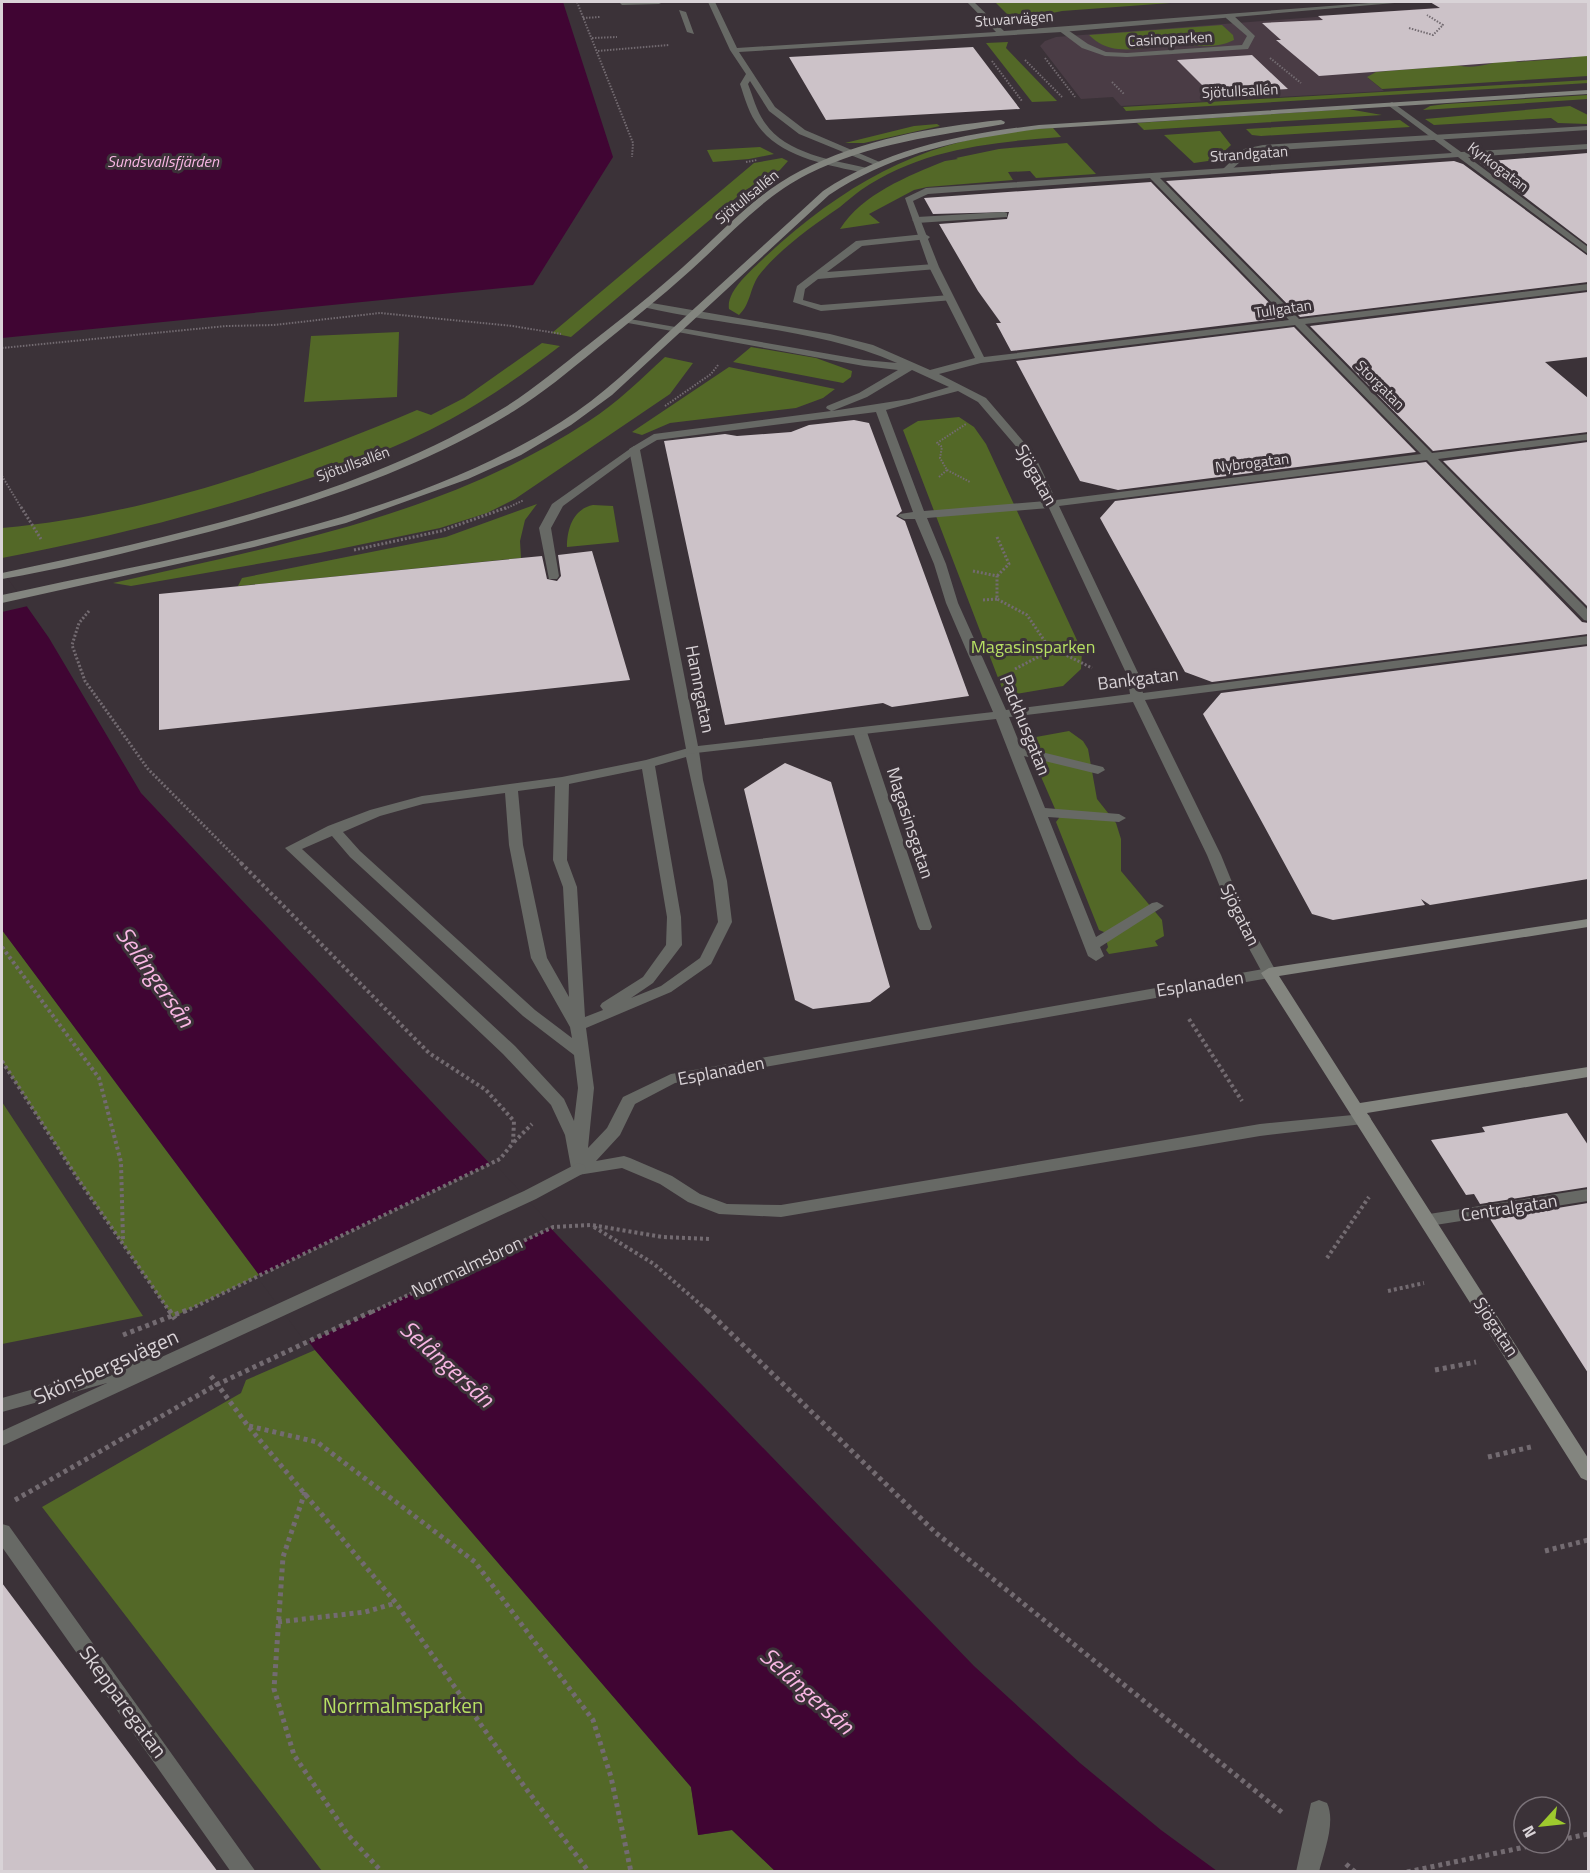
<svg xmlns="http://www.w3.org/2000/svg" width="1590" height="1873" font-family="'Titillium Web',sans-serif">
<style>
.built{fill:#4a3c45}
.green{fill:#536827}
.water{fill:#400533}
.pier{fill:#3b3238}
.building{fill:#ccc2c8}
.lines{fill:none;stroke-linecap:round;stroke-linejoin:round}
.path-far3{stroke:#736b71;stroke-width:2;stroke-dasharray:1.5 1.5;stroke-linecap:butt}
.path-far2{stroke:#736b71;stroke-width:3;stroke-dasharray:2 2;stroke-linecap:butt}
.path-far1{stroke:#736b71;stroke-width:4;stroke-dasharray:3 3;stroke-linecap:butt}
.path{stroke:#736b71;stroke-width:5;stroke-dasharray:4 4;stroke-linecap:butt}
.lane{fill:#676965;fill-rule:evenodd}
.street{fill:#676965;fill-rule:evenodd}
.secondary{fill:#83857f;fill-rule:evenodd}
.labels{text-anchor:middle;stroke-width:6;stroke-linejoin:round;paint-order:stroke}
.far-street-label{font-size:15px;fill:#d9d3d7;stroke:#3b3238}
.far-water-label{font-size:16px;font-style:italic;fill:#f8b6e3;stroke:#3b3238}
.street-label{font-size:18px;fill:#d9d3d7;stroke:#3b3238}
.park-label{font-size:18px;fill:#b6df63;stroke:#3b3238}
.near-street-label{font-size:21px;fill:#d9d3d7;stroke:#3b3238}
.near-park-label{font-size:21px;fill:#b6df63;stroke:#3b3238}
.near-water-label{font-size:24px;font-style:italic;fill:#f8b6e3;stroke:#3b3238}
</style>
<rect width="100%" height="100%" fill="#3b3238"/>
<path class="built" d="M1509 2H1588V60L1368 78 1384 91 1121 106 1113 97 1081 99 1040 46 1045 41 1056 37Z"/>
<path class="green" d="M995 2H1184L1062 11 1014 21Z
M1222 25 1233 35 1234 40C1214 50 1196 44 1174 45 1155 45 1138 51 1118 49 1107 48 1097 43 1089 35Z
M1008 42 1006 48 1057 101 1032 102 986 43Z
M1588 52V76L1382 89 1367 77 1376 72 1437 67 1450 62C1465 72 1495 64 1510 57L1517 62 1572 58 1568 54Z
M1588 80V83L1126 111 1123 107Z
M1588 95V99L1423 110 1430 106 1446 104Z
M1570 106 1588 115V124L1558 123 1551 118 1434 125 1425 119Z
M1348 109 1382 115 1144 130 1137 123Z
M1400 120 1410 127 1261 136 1252 135 1246 129Z
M937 124 940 126 864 143H845L914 126Z
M1053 128 1061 137C992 142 920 149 861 190 854 195 847 201 840 207 812 226 781 248 760 274 750 286 751 304 739 315L729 309C726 291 752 270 764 258 850 178 933 134 1053 128Z
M1220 131 1231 145 1215 160 1194 163 1164 135Z
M1067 143 1096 174 1036 178 1030 171 1008 172 1013 180 927 187 914 190 869 214 880 223 840 229C862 194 908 176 945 161L958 159 956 158 999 149Z
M760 147 774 154 749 159 713 162 707 150Z
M782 158 788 161 780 170 744 191 571 337 552 333 754 163Z
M399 332 397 397 304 402 311 336Z
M542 343 560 346C525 373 489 398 451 419 394 450 331 472 270 491 182 519 92 541 2 558V528C146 515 284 466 417 410L431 415 464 398Z
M751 347 816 358 852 371 851 377 843 383 733 362Z
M665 357 693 363 670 394 515 499 487 513 440 528 320 553 131 586 113 583C276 546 446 515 589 421 617 403 641 379 665 357Z
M729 367 835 389 823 398 796 408 670 423 642 435 632 432Z
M959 417 974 427 986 444 1082 651 1081 669 1063 686 1005 696 903 430 918 421Z
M537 504 525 520 520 541 521 558 238 586 242 578 446 537Z
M593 505 613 506 619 542 567 547C567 529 573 509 593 505Z
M1069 731 1083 741 1088 749 1097 799 1116 823 1121 839V871L1162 920 1164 936 1155 941 1158 946 1109 954 1106 950 1108 947 1104 932 1099 930 1056 822 1059 818 1035 763 1039 760 1035 750 1030 748 1025 739Z
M2 930 259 1275 173 1317 78 1179 2 1061Z
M2 1102 143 1316 2 1344Z
M315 1350 691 1787 699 1835 732 1830 775 1871H322L42 1507 241 1393 246 1380Z"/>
<path class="water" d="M2 2H563L613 157 533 285 2 338Z
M2 571 49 638 141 793 559 1237 974 1666 1080 1763 1161 1830 1217 1871H775L732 1830 698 1835 691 1787 315 1350 2 930Z"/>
<path class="pier" d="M2 571 28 606 2 612Z
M493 1162 553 1227 306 1343 257 1277Z"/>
<path class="building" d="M1430 2H1588V56L1319 76 1276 40H1281L1262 23 1323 20 1318 16 1440 8Z
M973 47 1020 109 826 120 789 57Z
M1252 55 1288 89 1210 93 1177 60Z
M1588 153V245L1479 162Z
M1454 161 1463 164 1588 256V282L1300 317 1166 181Z
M1151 182 1284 318 1011 351 996 323H1001L978 291 939 224 1007 219 1009 212 933 214 924 198Z
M1588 292V357L1545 362 1588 398V432L1433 451 1310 326Z
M1294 327 1416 452 1118 490 1080 481 1016 361Z
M854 420 869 423 902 511 896 516 905 521 969 696 892 707 883 703 725 725 664 441 725 434 737 436 791 432 809 425Z
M1588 442V607L1443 461Z
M1426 462 1582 622 1588 623V634L1212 682 1185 672 1100 518 1115 501Z
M592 551 630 680 159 730V594L542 556 547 579 557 581 561 576 558 555Z
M1588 646V879L1430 905 1421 899 1425 905 1333 920 1312 914 1203 714 1221 693Z
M785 763 831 782 890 987 870 1002 813 1009 795 1000 744 789Z
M1567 1113 1588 1145V1187L1480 1204 1474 1194 1466 1195 1431 1140 1485 1132 1482 1127Z
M1588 1203V1373L1490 1219Z
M2 1583 218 1872H2Z"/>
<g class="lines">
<path class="path-far3" d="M577 2 633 143 632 157
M583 18 600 17
M1409 28 1433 35 1443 25 1427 15
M592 38 617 37
M598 51 669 45
M1045 58 1075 97
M1270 58 1301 83
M1025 60 1062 97
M992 61 1022 101
M1112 82 1124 94
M746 162 757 160
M2 348 226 326 274 325 380 313 513 326 561 334
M665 406 711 374 718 365
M947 470 970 482
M2 476 22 509
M939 477 947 470 940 458 942 447 937 443 966 424
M505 509 524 500"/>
<path class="path-far2" d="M21 507 41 539
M997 537 1009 564 997 576
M354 550 441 531 508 507
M973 571 997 576V599L1027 615 1048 646 1092 668
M983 600 997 599
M89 611 79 623 72 645 85 681 148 769 243 865
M1015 669 1040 656 1048 646"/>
<path class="path-far1" d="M2 947 99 1078 121 1162 123 1240
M1189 1019 1242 1101
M2 1061 78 1179 170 1312
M514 1142 532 1124
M594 1227 654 1264 709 1312
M1327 1258 1369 1197
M1388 1291 1424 1283
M184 1312 500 1159 513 1143 514 1121 486 1090 429 1053 241 863
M372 1312 553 1227 591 1225 662 1237 709 1239"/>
<path class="path" d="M169 1310 175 1319
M707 1310 936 1533 1284 1814
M123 1335 187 1310
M1435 1370 1476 1362
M211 1376 248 1426 396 1603 521 1782 589 1872
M249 1426 317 1442 475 1562 593 1720 611 1777 631 1872
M1488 1457 1531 1447
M305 1492 283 1557 274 1689 294 1755 348 1835 382 1872
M15 1500 216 1385 375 1310
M1545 1551 1588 1540
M278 1622 365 1612 396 1603
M1560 1840 1588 1834
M1346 1864 1355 1872
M1407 1872 1544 1843"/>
<path class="lane" d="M619 2H663L659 4 622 5Z
M679 10 686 12 694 34 687 32Z
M1226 14H1232L1255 36 1248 49 1127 57 1105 56 1082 48 1058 30 1065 28 1088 44 1106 52 1127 53 1242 45 1247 36 1226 18Z
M1588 126V130L1263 151 1250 153 1230 171 1223 169 1244 149 1263 145Z
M1004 212 1007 213V217L917 223 912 220 917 217Z
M925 234 930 237 928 239 862 246 827 272 934 264 937 265V269L818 279 805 289 803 300 821 305 950 295 953 296V300L821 311 793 302 797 286 856 241Z
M634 446 638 447V451L563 506 551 528 559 576 557 579H549L539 528 552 504Z
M860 728 867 732 932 927 930 930H920L918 927 853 732Z
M692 747 699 751 703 780 727 881 732 922 711 964 671 992 586 1028 594 1088 588 1148 607 1128 623 1097 671 1074 1269 968 1277 973 1269 978 675 1083 635 1104 620 1135 596 1161 624 1156 630 1158 672 1176 700 1194 727 1204 781 1205 1260 1124 1363 1114 1369 1115 1371 1119 1369 1123 1363 1124 1260 1136 781 1217 719 1214 688 1202 660 1184 622 1168 578 1175 572 1173 565 1135 551 1105 503 1054 285 848 328 826 370 810 422 796 562 777 646 760ZM686 757 713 881 718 922 700 958 661 986 631 998 653 983 682 945 681 917 655 766ZM642 769 667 917 666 945 643 977 602 1003 600 1006 603 1010 585 1017 577 887 567 860 569 784ZM555 786 553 860 563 887 569 997 547 958 523 845 518 791ZM505 793 509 845 531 958 570 1027 572 1038 535 1010 360 851 343 832 380 816 423 804ZM332 836 350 857 523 1016 574 1055 578 1088 574 1121 564 1099 515 1046 302 849Z
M1319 1800 1327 1803C1336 1822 1324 1852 1319 1872H1296L1311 1803Z"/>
<path class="street" d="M708 2H715L737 48 996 32 967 2H974L1004 31 1382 2H1406L1062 32 739 52 775 107 805 130 882 163 875 165 799 134 769 111 750 81 748 84C753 97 757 112 765 123 786 154 833 160 867 168V172L864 173C829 165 782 158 759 127 749 114 745 99 740 84L746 74 730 50Z
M1392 102 1461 152 1588 144V149L1468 157 1588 247V254L1458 157 1160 178 1299 319 1588 284V290L1305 324 1432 453 1588 434V440L1438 459 1588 610V621L1584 620 1427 460 1059 506 1139 675 1143 693 1588 636V644L1145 700 1221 855 1247 919 1277 973 1274 976H1264L1233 919 1207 855 1133 702 1009 717 1021 747 1103 767 1105 770 1098 774 1024 756 1045 808 1119 814 1126 818 1119 822 1048 817 1096 937 1152 903 1157 902 1164 906 1100 947 1104 956 1096 961 1088 956 996 719 687 754 629 449 654 434 831 411 826 408 827 406 859 393 898 370 864 366 628 323 624 322V318L864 360 897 363C817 328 727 327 643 307V303L646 302 830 334 873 345 930 370 975 358 929 267 905 198 926 188 1452 153 1389 106 1388 104ZM1150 178 1289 320 984 357 939 267 913 201 928 194ZM1295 325 1421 454 1056 500 1034 454 986 398 939 374 981 363ZM912 370 949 387 909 399 832 411 867 397ZM958 391 978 402 1025 457 1046 501 924 511 886 410ZM876 412 913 512 900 514 898 516 904 519H915L934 564 946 603 993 712 698 746 640 450 657 440ZM1049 508 1127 675 1130 694 1006 710 958 603 946 564 927 518Z
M578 1163 584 1165 586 1169 584 1173 536 1199 2 1446V1431L107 1383 2 1412V1398L148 1357 155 1360 524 1191Z
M1588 1189V1201L1429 1226 1423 1224 1420 1220 1423 1216 1429 1214Z
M2 1524 9 1526 256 1872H231L2 1547Z"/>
<path class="secondary" d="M1588 90V94L1039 129C964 139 893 152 829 195L612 395 571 425 521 455 468 479 346 523 254 547 2 603V595C185 554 400 524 561 422 603 396 637 361 673 328 723 282 773 237 823 191 889 148 962 134 1039 125Z
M1001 120 1005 122 1004 124C937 136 870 143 808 174 762 197 728 237 691 270 660 298 627 324 595 350 569 371 543 393 514 411 407 477 282 514 161 544 108 557 55 570 2 579V573C173 536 355 499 507 406 535 388 561 366 588 345 620 320 653 294 683 267 721 233 755 194 800 171 862 139 933 127 1001 120Z
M1588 919V927L1279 976 1360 1103 1588 1067V1077L1367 1113 1588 1458V1481L1581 1478 1261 973 1269 968Z"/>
</g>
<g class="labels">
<g class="far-street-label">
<text transform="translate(1014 19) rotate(-4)" y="5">Stuvarvägen</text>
<text transform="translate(1170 39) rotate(-3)" y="5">Casinoparken</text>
<text transform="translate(1240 91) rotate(-3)" y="5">Sjötullsallén</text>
<text transform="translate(1249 154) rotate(-4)" y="5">Strandgatan</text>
<text transform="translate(1498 167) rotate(37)" y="5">Kyrkogatan</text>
<text transform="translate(747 197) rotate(-39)" y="5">Sjötullsallén</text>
<text transform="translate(1283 309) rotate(-8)" y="5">Tullgatan</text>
<text transform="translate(1380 385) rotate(45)" y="5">Storgatan</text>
<text transform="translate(1252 463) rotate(-7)" y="5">Nybrogatan</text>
<text transform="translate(353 464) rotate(-20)" y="5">Sjötullsallén</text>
</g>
<g class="far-water-label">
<text x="163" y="167">Sundsvallsfjärden</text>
</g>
<g class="street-label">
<text transform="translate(1036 475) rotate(61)" y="6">Sjögatan</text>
<text transform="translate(1138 679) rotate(-7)" y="6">Bankgatan</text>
<text transform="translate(700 689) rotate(79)" y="6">Hamngatan</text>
<text transform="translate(1025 725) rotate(68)" y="6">Packhusgatan</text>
<text transform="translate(910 823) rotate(72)" y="6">Magasinsgatan</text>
<text transform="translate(1240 915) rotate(64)" y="6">Sjögatan</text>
<text transform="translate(1200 984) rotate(-9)" y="6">Esplanaden</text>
<text transform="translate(721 1071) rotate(-11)" y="6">Esplanaden</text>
<text transform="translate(1509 1208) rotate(-9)" y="6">Centralgatan</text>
<text transform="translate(467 1267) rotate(-25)" y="6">Norrmalmsbron</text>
<text transform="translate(1496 1327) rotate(57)" y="6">Sjögatan</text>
</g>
<g class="park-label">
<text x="1033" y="653">Magasinsparken</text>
</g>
<g class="near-street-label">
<text transform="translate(106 1367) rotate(-24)" y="7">Skönsbergsvägen</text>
<text transform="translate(123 1702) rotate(54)" y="7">Skepparegatan</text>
</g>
<g class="near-park-label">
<text x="403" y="1713">Norrmalmsparken</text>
</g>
<g class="near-water-label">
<text transform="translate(155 977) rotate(55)" y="8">Selångersån</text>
<text transform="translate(447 1364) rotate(42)" y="8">Selångersån</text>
<text transform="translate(807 1691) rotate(42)" y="8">Selångersån</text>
</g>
</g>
<rect width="1590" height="1873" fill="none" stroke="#d9d3d7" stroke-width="6"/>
<g transform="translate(1542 1825) rotate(243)"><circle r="28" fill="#3b3238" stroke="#7a7278" stroke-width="1.5"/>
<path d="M0-4.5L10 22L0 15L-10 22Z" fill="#9eca2e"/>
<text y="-9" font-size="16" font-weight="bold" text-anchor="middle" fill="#d9d3d7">N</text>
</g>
</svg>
